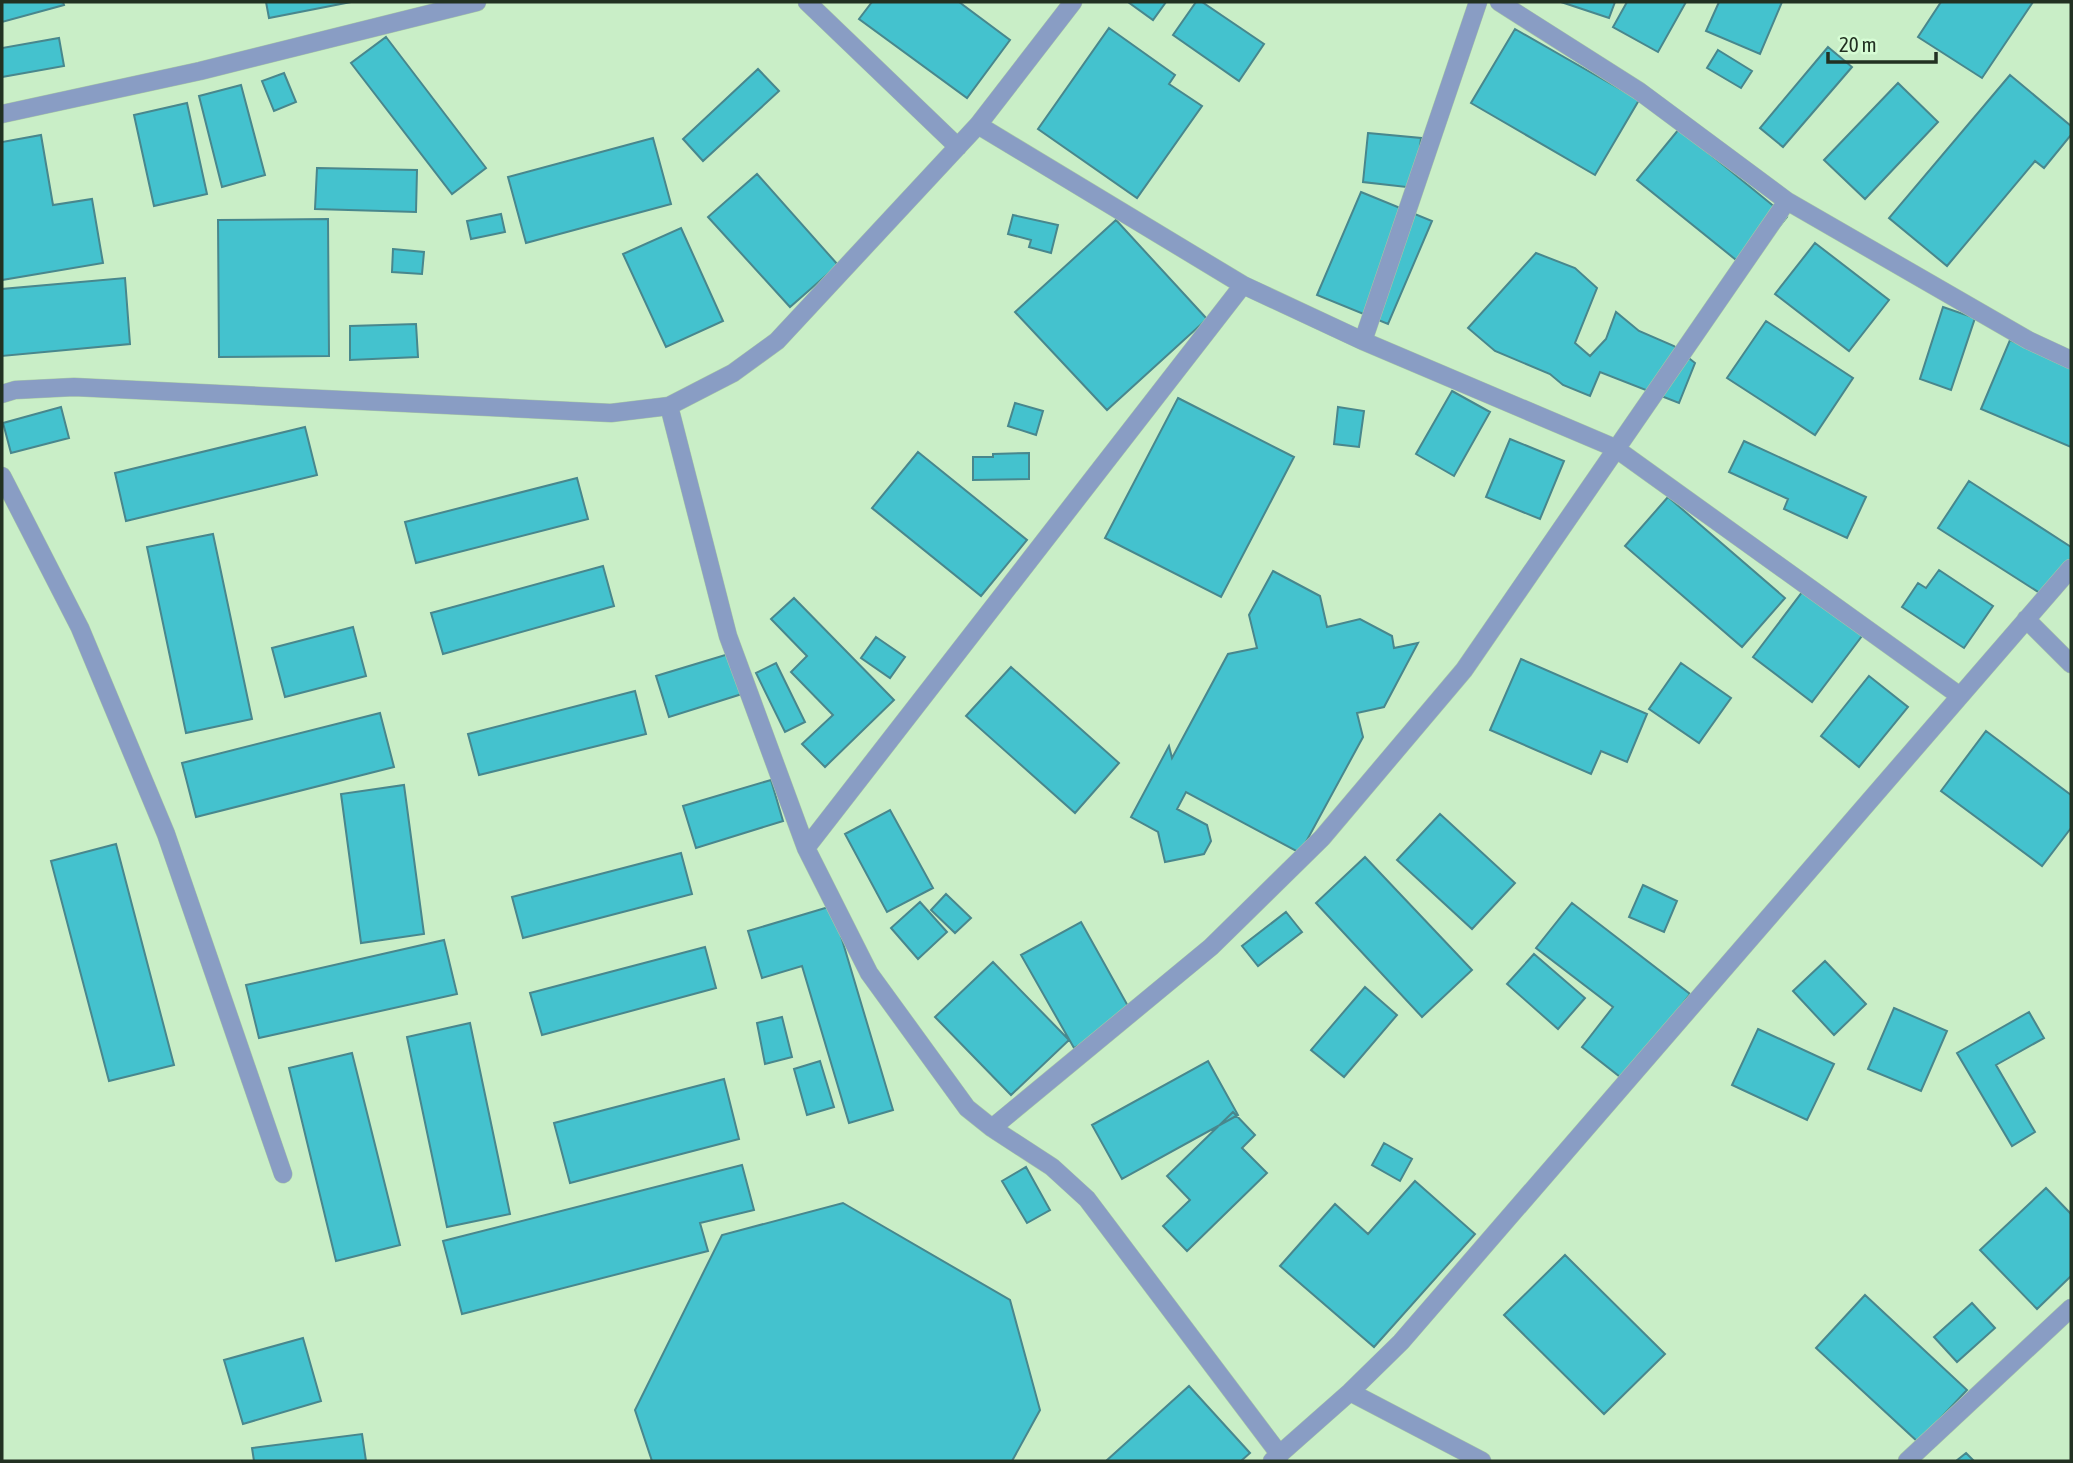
<svg xmlns="http://www.w3.org/2000/svg" width="2073" height="1463" font-family="'Asap Condensed',sans-serif">
<style>
.building{fill:#44c2ce;stroke:#48878d;stroke-width:2}
.lines{fill:none;stroke-linecap:round;stroke-linejoin:round}
.minor-casing{stroke:#a8c8a6;stroke-width:19}
.minor{stroke:#899dc4;stroke-width:18}
</style>
<rect width="100%" height="100%" fill="#c9eec7"/>
<path class="building" d="M2 2H63L64 5 2 22Z
M266 2H351L269 18Z
M872 2H959L1010 40 967 98 859 19Z
M1128 2H1166L1153 20Z
M1196 2H1202L1264 44 1239 81 1173 35Z
M1561 2H1615L1609 18Z
M1627 2H1686L1658 52 1613 27Z
M1719 2H1782L1760 54 1706 31Z
M1941 2H2033L1982 78 1918 37Z
M1109 28 1175 75 1169 84 1202 106 1137 198 1038 129Z
M1515 29 1639 100 1595 175 1471 103Z
M386 37 486 168 452 194 351 63Z
M59 38 64 66 2 77V48Z
M1828 47 1852 67 1783 147 1760 128Z
M1718 50 1752 71 1741 88 1707 68Z
M758 69 779 91 703 161 683 139Z
M284 73 296 102 274 111 262 81Z
M2010 75 2071 126V135L2044 168 2035 161 1947 266 1889 218Z
M1898 83 1938 122 1865 199 1824 160Z
M241 85 265 175 222 187 199 96Z
M187 103 207 194 154 206 134 115Z
M1679 129 1787 217 1746 268 1637 180Z
M1368 133 1421 138 1415 188 1363 182Z
M41 135 53 205 92 199 103 263 2 280V142Z
M653 138 671 204 526 243 508 177Z
M317 168 417 170 416 212 315 209Z
M757 174 838 265 790 307 708 217Z
M1361 192 1432 221 1388 324 1317 295Z
M501 214 505 232 471 239 467 221Z
M1013 215 1058 225 1051 253 1029 247 1031 240 1008 234Z
M328 219 329 356 219 357 218 220Z
M1116 220 1207 319 1107 410 1015 312Z
M681 228 723 321 666 347 623 254Z
M1815 243 1889 300 1849 351 1775 294Z
M393 249 424 252 422 274 392 272Z
M1536 253 1575 268 1597 288 1575 343 1590 356 1606 339 1616 312 1639 331 1674 346 1695 363 1679 403 1600 372 1590 396 1563 385 1550 374 1495 351 1468 328Z
M125 278 130 344 2 356V289Z
M1943 307 1975 318 1951 390 1920 379Z
M1766 321 1853 378 1815 435 1727 378Z
M416 324 418 357 350 360V326Z
M2010 340 2071 366V447L1981 409Z
M1452 391 1490 412 1454 476 1416 454Z
M1178 398 1294 457 1221 597 1105 538Z
M1015 403 1043 411 1036 435 1008 426Z
M61 407 69 438 11 453 3 423Z
M1338 407 1364 411 1359 447 1334 444Z
M305 427 317 475 126 521 115 473Z
M1510 439 1564 461 1540 519 1486 497Z
M1744 441 1866 497 1847 538 1784 509 1788 499 1729 472Z
M918 452 1027 540 981 596 872 508Z
M1029 453V479L973 480V457H993V454Z
M577 478 588 519 416 563 405 522Z
M1969 481 2071 547V558L2046 597 1938 528Z
M1668 497 1785 598 1742 647 1625 546Z
M213 534 252 719 186 733 147 547Z
M603 566 614 606 443 654 431 613Z
M1939 570 1993 606 1964 648 1902 607 1918 583 1926 588Z
M1273 571 1320 596 1327 627 1360 619 1392 636 1394 648 1418 643 1384 707 1357 713 1363 737 1300 853 1186 792 1177 809 1207 825 1211 841 1204 854 1165 862 1158 832 1131 817 1169 746 1172 758 1228 654 1257 648 1249 615Z
M1806 587 1865 632 1812 702 1753 657Z
M794 598 894 700 825 767 802 744 833 715 791 672 807 656 771 619Z
M353 627 366 676 285 697 272 648Z
M876 637 905 657 890 678 861 658Z
M732 653 745 693 669 717 656 676Z
M1521 659 1647 714 1627 762 1601 751 1591 774 1490 730Z
M776 663 805 722 785 732 756 673Z
M1681 663 1731 698 1699 743 1649 709Z
M1011 667 1119 763 1075 813 966 716Z
M1869 676 1908 707 1859 767 1821 736Z
M635 691 646 734 479 775 468 734Z
M380 713 394 767 196 817 182 763Z
M1986 731 2071 795V828L2042 866 1941 791Z
M771 780 783 821 696 848 683 806Z
M404 785 424 934 361 943 341 794Z
M890 810 933 888 887 912 845 834Z
M1440 814 1515 883 1472 929 1397 860Z
M116 844 174 1065 109 1081 51 861Z
M681 853 692 894 523 938 512 897Z
M1365 857 1472 970 1422 1017 1316 903Z
M1643 885 1677 901 1664 932 1629 917Z
M946 894 971 918 955 933 931 910Z
M920 902 947 932 918 959 891 928Z
M1572 903 1690 994 1624 1080 1582 1047 1613 1007 1536 948Z
M832 906 893 1110 849 1123 802 966 762 978 748 931Z
M1286 912 1302 932 1258 966 1242 946Z
M1081 922 1133 1015 1074 1048 1021 955Z
M444 940 457 994 259 1038 246 985Z
M705 947 716 988 542 1035 530 993Z
M1534 954 1585 998 1558 1029 1507 984Z
M1825 961 1866 1004 1834 1035 1793 991Z
M993 962 1069 1040 1011 1095 935 1017Z
M1365 987 1397 1015 1344 1077 1311 1050Z
M1894 1008 1947 1031 1921 1091 1868 1069Z
M2029 1012 2044 1038 1996 1065 2035 1132 2012 1146 1957 1053Z
M782 1017 792 1057 765 1064 757 1023Z
M470 1023 510 1214 447 1227 407 1037Z
M1758 1029 1834 1064 1807 1120 1732 1085Z
M352 1053 400 1245 336 1261 289 1068Z
M820 1061 834 1107 807 1115 794 1069Z
M1208 1061 1238 1115 1122 1179 1092 1125Z
M724 1079 739 1139 570 1183 554 1123Z
M1233 1112 1255 1135 1242 1148 1267 1173 1187 1251 1163 1226 1190 1200 1167 1176Z
M1384 1143 1412 1159 1400 1181 1372 1165Z
M742 1165 754 1210 700 1223 708 1251 462 1314 443 1241Z
M1026 1167 1050 1210 1027 1223 1002 1181Z
M1415 1181 1475 1234 1374 1347 1280 1266 1335 1204 1368 1234Z
M2046 1188 2071 1214V1276L2037 1309 1980 1250Z
M843 1203 1010 1300 1040 1410 1012 1461H652L635 1410 722 1235Z
M1565 1255 1665 1354 1604 1414 1504 1315Z
M1865 1295 1967 1390 1918 1442 1816 1348Z
M1972 1303 1995 1328 1957 1362 1934 1337Z
M303 1338 321 1401 243 1424 224 1360Z
M1189 1386 1250 1453 1241 1461H1106Z
M362 1434 366 1461H254L252 1448Z
M1966 1453 1974 1461H1956Z"/>
<g class="lines">
<g class="minor-casing">
<path id="minor" d="M807 2 958 147
M1499 2 1639 91 1787 201 2028 340 2071 360
M2 114 200 71 477 2
M978 125 1243 285 1363 341 1615 448 1960 696
M1363 341 1478 2
M2 394 15 390 74 387 611 413 669 406 733 373 777 341 978 125 1073 2
M669 406 728 636 806 848 869 973 967 1108 992 1128 1052 1167 1087 1199 1280 1455
M2 476 80 628 166 834 283 1174
M2026 619 2071 664
M806 848 1243 285
M992 1128 1211 947 1322 838 1464 670 1787 201
M1350 1392 1482 1461
M1272 1461 1350 1392 1401 1342 2071 568
M1907 1461 2071 1308"/>
</g>
<use href="#minor" class="minor"/>
</g>
<rect width="2073" height="1463" fill="none" stroke="#223122" stroke-width="7"/>
<path d="M1828 52v10h108v-10" fill="none" stroke="#223122" stroke-width="3.5"/>
<text x="1839" y="52" font-size="21" fill="#223122" stroke="#d6fcd4" stroke-width="5" paint-order="stroke">20 m</text>
</svg>
